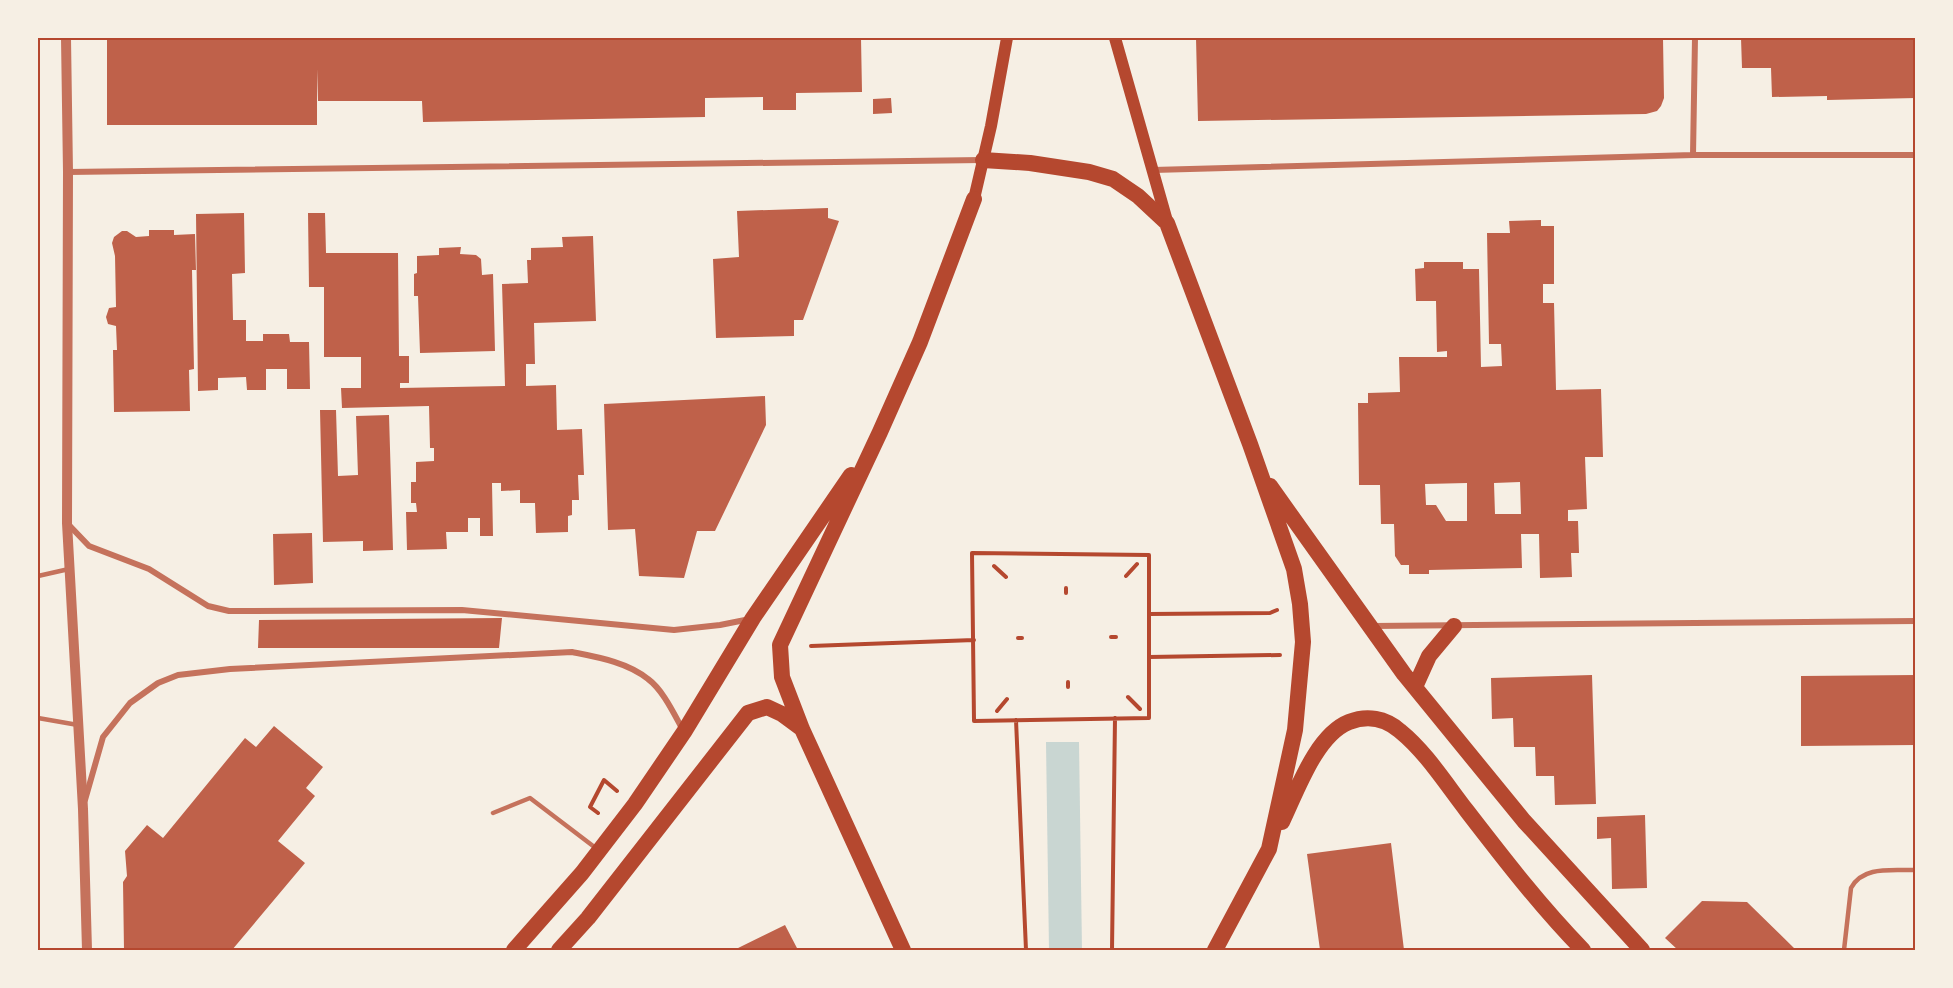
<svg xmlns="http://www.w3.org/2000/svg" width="1953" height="988" font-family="Lato,sans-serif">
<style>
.water{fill:#c9d6d2}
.building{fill:#bf614a;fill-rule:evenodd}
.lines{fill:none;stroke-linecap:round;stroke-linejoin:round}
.path{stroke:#b5482f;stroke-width:4}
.service{stroke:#c5725c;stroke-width:4.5}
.minor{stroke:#c5725c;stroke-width:6}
.tertiary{stroke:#c5725c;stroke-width:10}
.secondary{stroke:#b5482f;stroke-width:12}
.trunk{stroke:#b5482f;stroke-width:16}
.neatline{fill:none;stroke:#b5482f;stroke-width:2}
</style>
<rect width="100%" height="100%" fill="#f6efe4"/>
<path class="water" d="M1046 742H1079L1082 950H1049Z"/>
<path class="building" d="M107 38H861L862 92 796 93V110H763V97L705 98V117L423 122 422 101H318L317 69V125H107Z
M1196 38H1663L1664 98 1661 106 1657 111 1646 114 1198 121Z
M1741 38H1916V98L1827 100V96L1772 97 1771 68H1742Z
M891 98 892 113 873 114V99Z
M828 208V218L839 221 803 320H794V336L716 338 713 259 739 257 737 211Z
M244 213 245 273 232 274 233 320H246V341H263V334H289L290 342H309L310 389H287V369H266V390H247L246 377 218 378V390L198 391 196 214Z
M308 213H325L326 253H398L399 356H409V383H400V388L505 386 502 284 528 283 527 260H531V248L563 247 562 237 593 236 596 321 534 323 535 364H526V386L556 385 557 430 582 429 584 475H578L579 500H572V515L568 516V532L536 533 535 503H520V490L501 491V483H492L493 536H480V518H468V532H446L447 549 407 550 406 512H417L416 503H411V482H416V462L434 461V448H430L429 406 342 408 341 388H361V357H324V287H309Z
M1541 220V226H1554V284H1543V303H1554L1556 390 1601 389 1603 457H1585L1587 509 1568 510V521H1578L1579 553H1571L1572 577 1540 578 1539 534H1521L1522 568 1429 570V574H1409V565H1401L1395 556 1394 524H1381L1380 485H1359L1358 403H1368V393L1400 392 1399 357H1447V351L1437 352 1436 301H1416L1415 269 1424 268V262H1463V269H1479L1481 367 1502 366 1501 344H1489L1487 233H1510L1509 221ZM1520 482 1521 514H1495L1494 483ZM1467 483V521H1446L1436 505H1426L1425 484Z
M149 230H174V235L195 234 196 270H192L194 369 189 370 190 411 114 412 113 350H117L116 326 108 324 106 317 109 308 116 307 115 256 112 243 114 237 122 231H127L136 237 149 236Z
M461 247 460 254 476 255 481 259 482 275 493 274 495 351 420 353 418 296H414V274L417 273V256L439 255V248Z
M765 396 766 425 715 531H697L684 578 639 576 635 529 608 530 604 404Z
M320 410H336L338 476 358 475 356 416 389 415 393 550 363 551V541L323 542Z
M312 533 313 583 274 585 273 534Z
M502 618 499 648H258L259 620Z
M1592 675 1596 804 1555 805 1554 776H1536L1535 747H1514L1513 718 1492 719 1491 678Z
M1916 675V745L1801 746V676Z
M274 726 323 767 306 788 315 796 278 841 305 863 232 950H124L123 882 127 876 125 851 147 825 163 838 245 738 256 747Z
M1645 815 1647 888 1612 889 1611 838 1597 839V817Z
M1391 843 1404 950H1320L1307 854Z
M1702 901 1747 902 1796 950H1678L1665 938Z
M785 925 798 950H734Z"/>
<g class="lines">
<path class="path" d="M972 553 1149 555V718L974 721Z
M994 566 1006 577
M1126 576 1137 564
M1066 593V588
M1149 614 1270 613 1277 610
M1111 637H1116
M1018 638H1022
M811 646 974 640
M1149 657 1280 655
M1068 682V687
M1128 697 1140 709
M997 711 1007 699
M1016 720 1026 950
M598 813 590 807 604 780 617 791
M1112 950 1115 718"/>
<path class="service" d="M38 576 69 569
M38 718 78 725
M493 813 530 798 597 849
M1844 950 1851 888C1863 865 1893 871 1916 870"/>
<path class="minor" d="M1693 155 1695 38
M1153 170 1693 155H1916
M68 172 982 160
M67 523 89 546 149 569 208 606 229 611 462 610 674 630 720 625 750 619
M1373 626 1916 621
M85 800 103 737 130 703 158 683 178 675 230 669 572 652C597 657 627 662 648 679 663 690 674 714 683 730"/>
<path class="tertiary" d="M66 38 68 172 67 523 83 809 87 950"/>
<path class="secondary" d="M1115 38 1167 221
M974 199 991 126 1007 38"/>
<path class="trunk" d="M983 160 1030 163 1089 172 1113 179 1138 196 1167 223 1250 444 1294 569 1300 604 1303 642 1295 730 1269 849 1215 950
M1270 486 1404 674 1524 821 1642 950
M1415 687 1429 656 1454 626
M1282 822C1297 791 1316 735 1349 722 1367 715 1385 718 1400 731 1426 752 1446 784 1467 811 1504 859 1541 907 1583 950
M514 950 582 873 635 804 684 732 753 618 851 475
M559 950 588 918 748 713 767 707 782 714 801 728
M903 950 802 729 782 677 780 645 880 432 920 342 974 199"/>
</g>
<rect width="1953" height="988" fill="none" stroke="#f6efe4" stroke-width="78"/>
<rect x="39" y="39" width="1875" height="910" class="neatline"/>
</svg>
